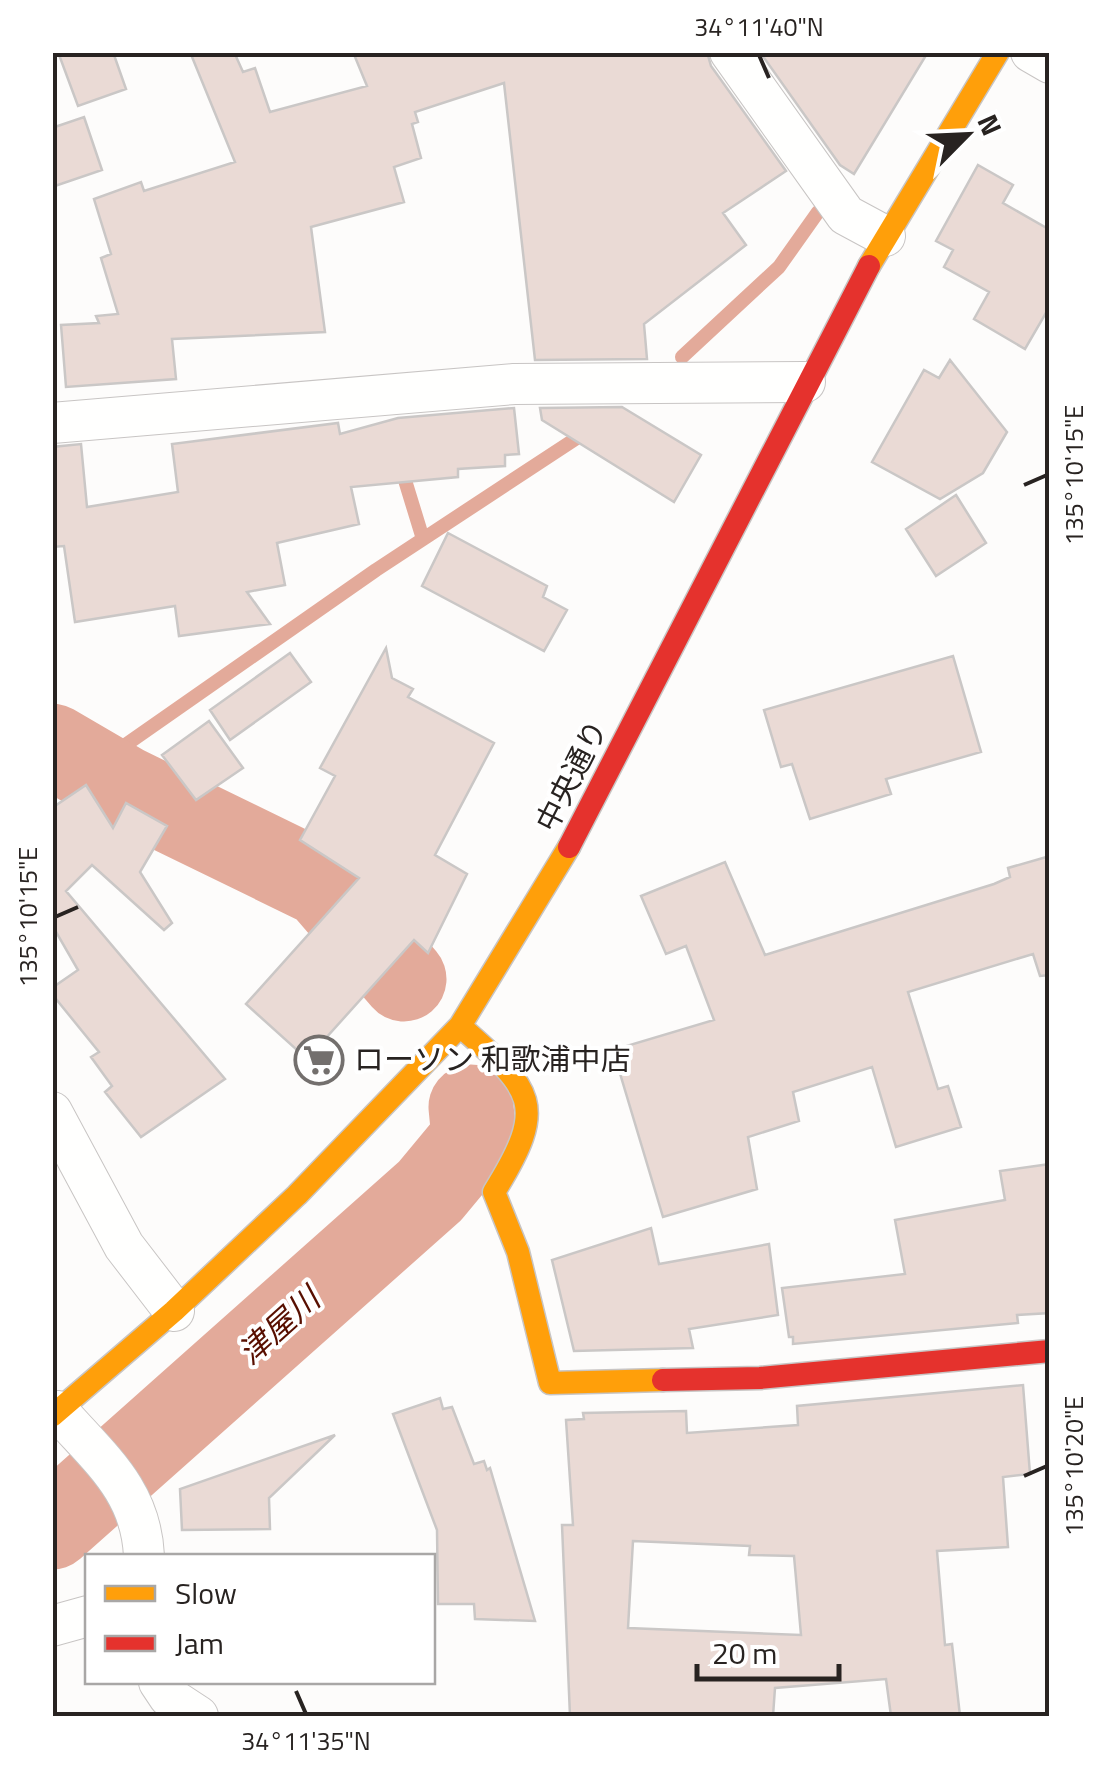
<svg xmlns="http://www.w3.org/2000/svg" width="1102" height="1769" font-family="'Titillium Web','Noto Sans JP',sans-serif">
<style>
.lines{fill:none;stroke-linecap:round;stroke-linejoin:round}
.stream{stroke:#e3aa9a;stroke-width:14}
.river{stroke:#e3aa9a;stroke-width:85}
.building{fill:#eadad5;stroke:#cac7c6;stroke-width:2.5;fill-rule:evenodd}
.street-casing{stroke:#c8c5c4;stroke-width:42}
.slow-casing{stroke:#c8c5c4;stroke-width:25}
.jam-casing{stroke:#c8c5c4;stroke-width:25}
.street{stroke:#fffffe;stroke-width:40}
.slow{stroke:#ff9f0a;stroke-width:22}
.jam{stroke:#e5322d;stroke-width:22}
.ticks{fill:none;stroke:#282321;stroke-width:4}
.labels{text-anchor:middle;stroke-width:8;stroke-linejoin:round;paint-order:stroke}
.street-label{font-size:30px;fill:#282321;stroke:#fff}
.poi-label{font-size:30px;fill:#282321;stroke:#fff;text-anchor:start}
.water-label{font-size:32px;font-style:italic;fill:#580f00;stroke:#fff}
.neatline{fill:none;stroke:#282321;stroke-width:4}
.ticks-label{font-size:25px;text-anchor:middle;fill:#282321}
</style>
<rect width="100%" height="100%" fill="#fdfcfb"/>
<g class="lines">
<path class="stream" d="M682 357 779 267 818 212
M400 464 423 539
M124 788V746L376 570 589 430"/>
<path class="river" d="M52 746 124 788 323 885 404 979
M52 1527 430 1191 474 1138 471 1107"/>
</g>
<path class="building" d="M58 52H113L126 89 78 106Z
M190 52H234L243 72 255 68 270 112 367 86 353 52H707L711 66 786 171 723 213 746 245 644 324 647 359 535 360 504 83 415 112 418 122 412 124 421 158 394 167 404 202 311 227 325 332 172 339 176 379 66 387 61 325 99 323 96 316 118 314 101 258 111 254 94 199 141 182 144 191 235 162Z
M760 52H928L854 174 840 165Z
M84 117 102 170 52 187V128Z
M978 165 1013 185 1003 203 1050 230V306L1025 349 974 319 989 292 944 267 953 250 936 241Z
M950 360 1007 432 983 473 940 499 872 462 924 370 939 378Z
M622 407 701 455 674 502 542 420 540 408Z
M514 408 519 454 505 455V466L458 469V477L351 487 359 524 277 543 285 585 247 592 270 624 179 636 175 606 75 622 64 546 52 547V447L81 444 87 507 178 492 172 444 338 423 340 434 398 418Z
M956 495 986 543 936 576 906 529Z
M448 533 547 586 543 597 567 610 544 651 422 586Z
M386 648 392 678 413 689 408 697 494 743 435 855 467 874 428 953 414 940 307 1059 246 1004 359 878 300 840 335 776 320 768Z
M290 653 311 682 230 740 210 710Z
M953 656 981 752 886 779 891 794 810 819 792 764 781 767 764 710Z
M209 721 243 768 196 800 162 755Z
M86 785 113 828 126 803 167 826 140 872 172 923 164 930 92 865 66 891 225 1079 141 1137 105 1092 112 1086 91 1057 99 1052 52 994V988L78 970 52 925V808Z
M1050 856V975L1040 976 1033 954 908 992 938 1089 948 1086 961 1127 896 1147 872 1067 793 1092 799 1121 748 1137 757 1189 663 1217 613 1050 714 1020 686 946 666 954 641 896 725 862 765 955 994 884 1010 877 1008 868Z
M1050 1164V1313L1017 1315 1018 1323 793 1344V1337H789L782 1288 905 1274 895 1220 1005 1200 1000 1171Z
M651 1228 659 1264 769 1244 778 1315 689 1329 693 1348 574 1351 552 1260Z
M1023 1385 1030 1474 1003 1477 1008 1547 937 1551 945 1645 952 1644 960 1716H891L886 1679 775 1688 773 1716H570L562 1525H573L566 1420 584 1419 583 1413 686 1411 687 1433 798 1425 797 1406ZM633 1541 750 1546 749 1555 794 1556 801 1635 628 1628Z
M440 1398 443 1409 452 1407 474 1464 484 1461 487 1470 490 1468 535 1621 475 1619 474 1604H438L437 1530 393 1414Z
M335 1435 269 1498 270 1529 182 1530 180 1489Z"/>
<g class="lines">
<g class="street-casing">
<path id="street" d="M730 52 846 215 885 236
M1031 52 1050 63
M52 423 514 384 805 382
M52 1112 124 1246 174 1311
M58 1411C100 1459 141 1490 144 1556
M52 1626 88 1616
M159 1682 169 1697 198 1716"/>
</g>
<g class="slow-casing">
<path id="slow" d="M869 266 998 52
M460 1026C533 1090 549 1104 494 1192L518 1252 550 1383 663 1380
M52 1416 174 1311 297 1195 460 1026 569 847"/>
</g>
<g class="jam-casing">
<path id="jam" d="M569 847 869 266
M663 1380 760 1378 1050 1351"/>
</g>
<use href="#street" class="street"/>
<use href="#slow" class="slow"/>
<use href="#jam" class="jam"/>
</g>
<path class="ticks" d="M759 55 769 78M1024 485 1047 475M55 917 78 907M1024 1476 1047 1466M296 1691 306 1714"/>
<defs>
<g id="supermarket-ring" transform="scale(2.5)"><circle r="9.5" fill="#fff" stroke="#736f6d" stroke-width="1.5"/><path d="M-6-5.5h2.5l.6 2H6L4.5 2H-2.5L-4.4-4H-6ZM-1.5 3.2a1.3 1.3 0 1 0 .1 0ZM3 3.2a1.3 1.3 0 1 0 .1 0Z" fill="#736f6d"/></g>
</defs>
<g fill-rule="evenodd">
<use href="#supermarket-ring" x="319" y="1060"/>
</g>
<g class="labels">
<g class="street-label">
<text transform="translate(572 776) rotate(-63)" y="10">中央通り</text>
</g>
<g class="poi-label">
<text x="354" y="1070">ローソン 和歌浦中店</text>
</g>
<g class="water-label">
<text transform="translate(279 1326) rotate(-42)" y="11">津屋川</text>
</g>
</g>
<rect width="1102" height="1769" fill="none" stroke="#ffffff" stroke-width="110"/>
<rect x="85" y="1554" width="350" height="130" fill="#ffffff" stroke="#a9a7a6" stroke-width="2.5"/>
<rect x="105" y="1586" width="50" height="15" fill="#ff9f0a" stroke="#a9a7a6" stroke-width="2.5"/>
<text x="175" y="1604" font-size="30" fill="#282321">Slow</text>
<rect x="105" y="1636" width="50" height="15" fill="#e5322d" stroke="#a9a7a6" stroke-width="2.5"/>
<text x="175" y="1654" font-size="30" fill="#282321">Jam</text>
<g transform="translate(967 135) rotate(66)" stroke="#ffffff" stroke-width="8" paint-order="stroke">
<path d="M0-8L18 38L0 25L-18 38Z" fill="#282321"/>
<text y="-15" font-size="28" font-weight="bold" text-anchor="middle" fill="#282321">N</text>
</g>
<path d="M697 1664v15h142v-15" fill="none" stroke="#282321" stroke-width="5"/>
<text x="712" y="1664" font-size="30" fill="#282321" stroke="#ffffff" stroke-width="8" paint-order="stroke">20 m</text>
<rect x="55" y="55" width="992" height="1659" class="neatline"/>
<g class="ticks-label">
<text x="759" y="36">34°11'40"N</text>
<text transform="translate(1074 475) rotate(-90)" y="9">135°10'15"E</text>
<text transform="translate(28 917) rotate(-90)" y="9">135°10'15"E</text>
<text transform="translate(1074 1466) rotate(-90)" y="9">135°10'20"E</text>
<text x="306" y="1750">34°11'35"N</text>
</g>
</svg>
